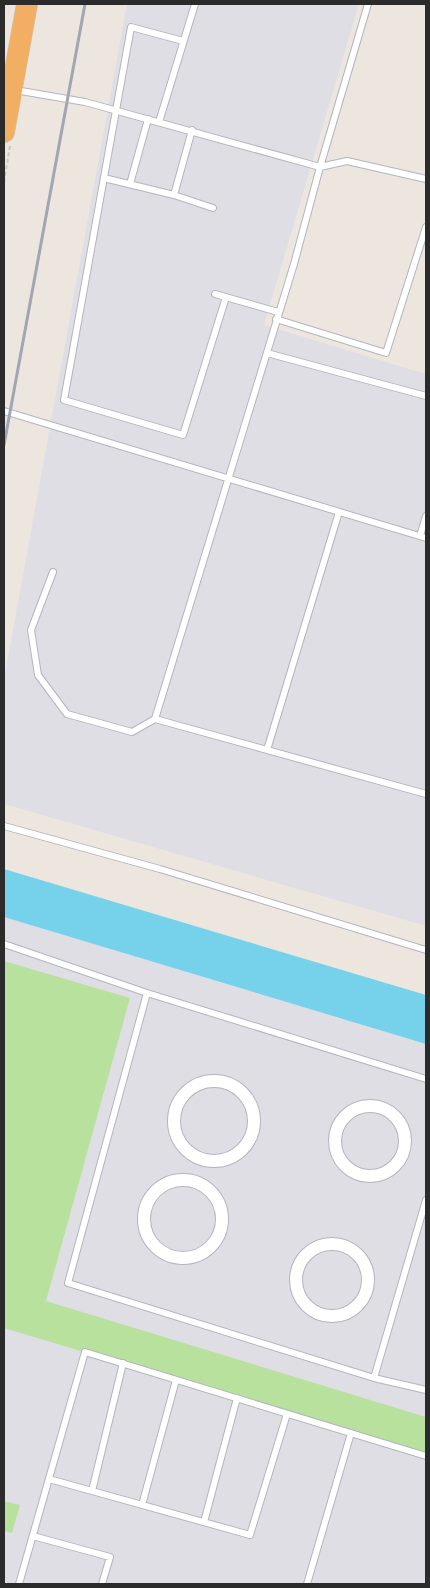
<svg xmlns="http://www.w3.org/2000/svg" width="430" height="1588" font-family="Rubik,sans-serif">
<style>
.industrial{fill:#e0dee5}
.green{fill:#b8e19d}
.water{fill:#76d2ea}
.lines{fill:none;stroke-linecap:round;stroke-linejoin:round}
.service-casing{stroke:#b2b5be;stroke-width:8}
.minor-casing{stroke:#b2b5be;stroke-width:14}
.trunk-casing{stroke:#c8c8c8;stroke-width:22}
.path{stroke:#c8c8c8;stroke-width:2;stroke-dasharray:4 2.5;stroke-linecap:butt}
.service{stroke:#fff;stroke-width:6}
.minor{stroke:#fff;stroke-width:12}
.trunk{stroke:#f2ae62;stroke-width:21}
.rail{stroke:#a1a5b5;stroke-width:3}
</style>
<rect width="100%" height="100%" fill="#ede6de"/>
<path class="industrial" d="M127 4H359L264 325 426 374V926L4 804V679Z
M4 917 426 1044V1584H4Z"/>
<path class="green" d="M4 961 130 998 46 1301 426 1417V1455L4 1328Z
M4 1501 20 1505 12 1533 4 1531Z"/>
<path class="water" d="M4 869 426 995V1044L4 917Z"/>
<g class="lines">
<g class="service-casing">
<path id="service" d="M368 4 320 167 294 264 155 719 426 794
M183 41 131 27 64 400 183 435 226 297
M15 90 85 102 320 167 347 161 426 179
M159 122 195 4
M104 178 174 195 213 208
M130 184 148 119
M174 195 192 130
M215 294 278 312
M276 319 386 353 426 227
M267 353 426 396
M4 411 426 538
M420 536 426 516
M53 572 31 630 38 675 67 714 132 732 155 719
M267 750 339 512
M4 826 160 869 426 950
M4 944 147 993 426 1079
M147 993 68 1283 374 1378 426 1390
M374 1378 426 1200
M49 1479 250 1535 287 1414
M92 1491 123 1363
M142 1505 176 1380
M204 1522 237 1398
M33 1536 110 1557 102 1584
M19 1584 85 1352 426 1456
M307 1584 351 1433"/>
</g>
<g class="minor-casing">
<path id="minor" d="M174 1121a40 40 0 1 1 80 0a40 40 0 1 1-80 0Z
M335 1141a35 35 0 1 1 70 0a35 35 0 1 1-70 0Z
M144 1219a39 39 0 1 1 78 0a39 39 0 1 1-78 0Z
M296 1280a36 36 0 1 1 72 0a36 36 0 1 1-72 0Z"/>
</g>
<g class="trunk-casing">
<path id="trunk" d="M4 132 27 4"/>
</g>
<path class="path" d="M4 182 10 146"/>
<use href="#service" class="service"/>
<use href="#minor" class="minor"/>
<use href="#trunk" class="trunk"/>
<path class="rail" d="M4 445 85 4"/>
</g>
<rect width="430" height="1588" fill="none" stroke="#2b2b2b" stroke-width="10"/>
</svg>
